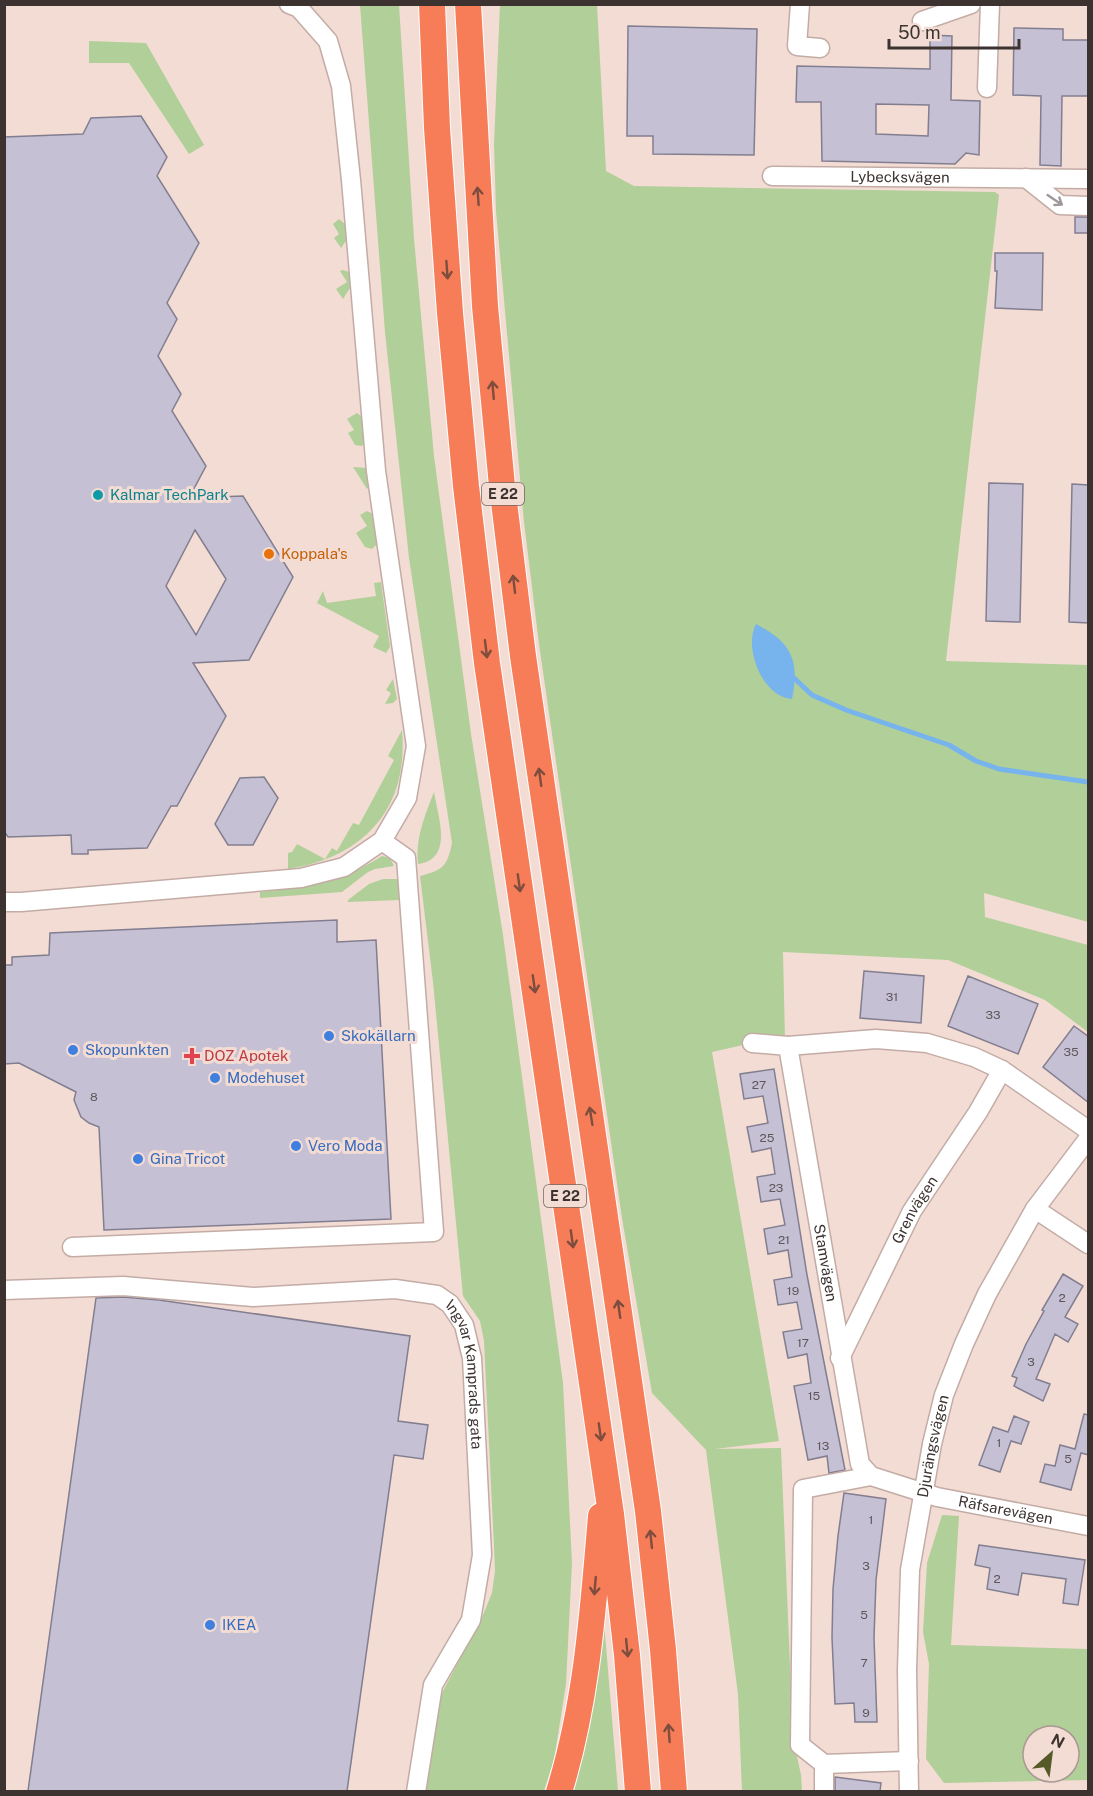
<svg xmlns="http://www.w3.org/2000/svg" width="1093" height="1796" font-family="'Public Sans',sans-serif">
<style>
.green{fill:#b1cf98;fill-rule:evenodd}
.water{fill:#77b3ed}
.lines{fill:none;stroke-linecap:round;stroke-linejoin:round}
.stream{stroke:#77b3ed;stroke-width:5}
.building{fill:#c5c0d4;stroke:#827e90;stroke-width:1.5;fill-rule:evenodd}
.minor-casing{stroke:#c3aca5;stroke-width:21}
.highway-casing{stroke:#fff;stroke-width:28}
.minor{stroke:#fff;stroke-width:18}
.highway{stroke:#f77d59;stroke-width:26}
.oneway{stroke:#7d4d3e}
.oneway2{stroke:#9e9998}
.culture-dot{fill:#0f9aa8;stroke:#f3dcd4;stroke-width:2}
.food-dot{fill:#e8710a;stroke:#f3dcd4;stroke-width:2}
.shop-dot{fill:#3f7fe0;stroke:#f3dcd4;stroke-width:2}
.health-dot{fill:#e0444e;stroke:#f3dcd4;stroke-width:2}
.labels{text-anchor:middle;stroke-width:6;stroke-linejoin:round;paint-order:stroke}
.number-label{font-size:12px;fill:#5e5659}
.shield{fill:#f3dcd4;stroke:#736661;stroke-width:1.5}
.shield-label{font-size:14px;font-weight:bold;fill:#3c3330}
.street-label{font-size:15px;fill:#3c3330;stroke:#f3dcd4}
.culture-label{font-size:15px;fill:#0d838f;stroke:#f3dcd4;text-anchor:start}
.food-label{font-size:15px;fill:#c56008;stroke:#f3dcd4;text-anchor:start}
.shop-label{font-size:15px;fill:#366cbe;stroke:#f3dcd4;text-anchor:start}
.health-label{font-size:15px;fill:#be3a42;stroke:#f3dcd4;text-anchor:start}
</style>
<rect width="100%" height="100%" fill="#f3dcd4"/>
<path class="green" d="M500 4 597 5 606 171 634 186 995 192 999 195 946 661 1088 665V922L984 893 985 917 1088 945V1032L1045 1000 948 960 783 952 785 1039 752 1043 712 1052 779 1441 715 1449 781 1448 793 1738 801 1775 802 1791H742L738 1694 706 1450 652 1393 622 1218 539 644 524 522 496 211 494 144Z
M360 5H399L414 239 434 456 471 734 503 935 563 1383 572 1563 566 1684 554 1760 544 1791H426L441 1695 483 1615 492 1593 495 1571 494 1546 484 1341 480 1321 463 1296 433 982 420 876C443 870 447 867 452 843L409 558 385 332Z
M89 41 146 43 204 145 189 154 129 63H89Z
M339 219 345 224 346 241 341 248 334 238 339 234 333 224Z
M343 270 349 272 350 288 343 299 336 289 347 282 340 271Z
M357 413 362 417 365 444 361 446 355 445 348 433 354 430 347 419Z
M353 467 367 468 369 487 367 489Z
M367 511 373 514 377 544 372 549 365 547 356 533 367 526 360 515Z
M381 582 390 647 386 653 373 647 379 636 317 603 323 591 327 603 376 596 374 583Z
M393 679 397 699 393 703 385 704 391 693 386 690Z
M402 730C409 809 364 857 288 869V853L292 852 297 844 325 859 332 848 337 851 353 823 359 825 394 760 388 756Z
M434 792C438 817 454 859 418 864 415 839 425 815 434 792Z
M382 856 390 858 394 866 375 869 368 872 342 892 260 898V892C307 887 341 882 382 856Z
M383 879H398L399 900 348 902V900L369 884Z
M942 1515 959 1516 951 1645 1088 1649V1780L944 1783 926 1759 929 1664 923 1632 927 1563ZM1033 1736H1069V1772H1033Z
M604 1622 618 1791 570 1792 591 1716Z"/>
<path class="water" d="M756 624C791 642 800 660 792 699 763 698 743 648 756 624Z"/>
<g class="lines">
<path class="stream" d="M794 678 812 695 846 710 949 745 976 761 999 769 1088 782"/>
</g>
<path class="building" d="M628 26 757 29 754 155 653 154V136H627Z
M1014 28 1063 29V40H1089V96H1062L1061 166 1040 165 1041 96 1013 95Z
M930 35 952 36 951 100 980 101 979 155 966 153 955 164 822 161 821 102H796L797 66 930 69ZM876 104 929 105 928 136 876 134Z
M141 116 167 157 157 176 199 243 167 303 177 319 158 356 181 394 172 411 206 466 189 498 243 496 293 577 249 660 193 663 226 716 177 806H171L147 848 88 850V854H72L71 835 8 837 4 831V137L83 134 91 118ZM195 530 226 579 196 635 166 586Z
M1075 217H1089V233H1075Z
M995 253H1043L1042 310 995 308 997 271H995Z
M989 483 1023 484 1020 622 986 621Z
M1072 484 1089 485V623L1069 622Z
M264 777 278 798 253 845H228L215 824 240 778Z
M337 920V942L376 940 391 1219 104 1230 99 1127 89 1123 81 1117 74 1100 76 1092 19 1063 4 1064V965H12V957L49 955 50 933Z
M864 971 924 976 921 1023 860 1018Z
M968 976 1038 1004 1018 1054 948 1026Z
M1074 1026 1089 1037V1103L1043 1067Z
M774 1069 807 1275 845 1470 829 1473 827 1456 808 1460 794 1386 811 1383 807 1354 788 1358 783 1332 802 1329 797 1302 778 1305 774 1280 792 1277 788 1250 768 1254 764 1229 785 1225 780 1199 761 1202 757 1177 775 1174 771 1148 752 1152 747 1127 768 1123 763 1096 744 1099 740 1074Z
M1063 1274 1083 1286 1065 1317 1078 1324 1068 1342 1055 1334 1036 1379 1050 1384 1043 1401 1014 1386 1017 1378 1012 1376 1026 1344 1044 1311 1042 1310Z
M123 1297 159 1300 410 1336 398 1421 428 1425 423 1459 394 1455 347 1791H28L96 1298Z
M1084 1414 1089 1415V1455L1081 1453 1071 1490 1040 1482 1045 1464 1055 1466 1060 1445 1075 1449Z
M1014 1416 1029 1422 1021 1444 1011 1441 1000 1472 979 1465 993 1427 1008 1432Z
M844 1493 886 1499 876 1580 874 1638 877 1722H855L854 1703 835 1704 832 1638 833 1589 838 1536Z
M979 1545 1085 1560 1078 1605 1063 1603 1066 1579 1022 1573 1018 1595 987 1589 990 1568 975 1565Z
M835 1777 881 1783 880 1791H835Z"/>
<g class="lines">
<g class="minor-casing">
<g id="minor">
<path d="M800 4 797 46 820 48"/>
<path d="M922 21 971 4"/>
<path d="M987 88 990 4"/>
<path id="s1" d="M772 176 1088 179"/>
<path d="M1026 178 1060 205 1088 206"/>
<path d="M4 902H21L301 878 344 867 382 841 407 798 416 746 376 471 351 180 341 86 328 41 299 8 289 4"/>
<path d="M752 1043 788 1046 876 1039 927 1043 974 1057 1002 1070 1088 1130"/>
<path id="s2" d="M788 1046 860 1464 871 1476"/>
<path d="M1035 1209 1088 1244"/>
<path d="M72 1247 434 1232 406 858 382 841"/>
<path id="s3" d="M4 1290 123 1286 253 1297 395 1289 437 1295 450 1304 464 1325 472 1358 482 1555 471 1620 433 1685 416 1792"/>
<path id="s4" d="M840 1358 912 1211 978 1112 1002 1070"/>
<path id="s5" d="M824 1764 800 1745 803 1489 871 1476 937 1497 1088 1526"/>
<path d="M824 1792V1764L909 1761"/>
<path id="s6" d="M909 1792 907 1670 910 1570 932 1444 944 1395 964 1344 987 1294 1035 1209 1088 1139"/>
</g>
</g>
<g class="highway-casing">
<path id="highway" d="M432 4 437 128 450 313 466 486 487 663 611 1514 627 1655 638 1792
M468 4 485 306 502 486 523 656 648 1511 663 1650 674 1792
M559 1792C587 1702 593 1609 601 1516"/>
</g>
<use href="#minor" class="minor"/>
<use href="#highway" class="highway"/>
</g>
<defs><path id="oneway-shaft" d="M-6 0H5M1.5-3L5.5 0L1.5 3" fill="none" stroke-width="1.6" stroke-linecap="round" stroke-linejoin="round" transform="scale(1.5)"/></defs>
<g class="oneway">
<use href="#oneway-shaft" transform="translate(478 196) rotate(-94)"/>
<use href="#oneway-shaft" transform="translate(447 270) rotate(86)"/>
<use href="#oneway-shaft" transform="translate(493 390) rotate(-95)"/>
<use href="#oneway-shaft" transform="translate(514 584) rotate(-97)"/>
<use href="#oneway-shaft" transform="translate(486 649) rotate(83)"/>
<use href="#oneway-shaft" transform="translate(540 777) rotate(-98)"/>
<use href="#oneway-shaft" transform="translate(519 883) rotate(82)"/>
<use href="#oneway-shaft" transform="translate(534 984) rotate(82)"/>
<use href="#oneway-shaft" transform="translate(591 1116) rotate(-99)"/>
<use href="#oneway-shaft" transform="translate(572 1239) rotate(82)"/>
<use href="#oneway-shaft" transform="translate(619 1309) rotate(-98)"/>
<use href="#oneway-shaft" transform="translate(600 1432) rotate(82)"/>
<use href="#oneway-shaft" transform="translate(651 1539) rotate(-96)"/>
<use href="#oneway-shaft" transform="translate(595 1586) rotate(95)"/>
<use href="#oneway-shaft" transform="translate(627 1648) rotate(84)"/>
<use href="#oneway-shaft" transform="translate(669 1733) rotate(-94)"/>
</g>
<use class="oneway2" href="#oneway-shaft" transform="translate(1055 200) rotate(34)"/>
<circle class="culture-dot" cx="98" cy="495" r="6"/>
<circle class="food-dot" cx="269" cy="554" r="6"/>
<g class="shop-dot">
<circle cx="329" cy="1036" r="6"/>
<circle cx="73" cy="1050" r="6"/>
<circle cx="215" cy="1078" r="6"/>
<circle cx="296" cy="1146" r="6"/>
<circle cx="138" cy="1159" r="6"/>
<circle cx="210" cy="1625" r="6"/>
</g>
<path class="health-dot" d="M189 1047h6v6h6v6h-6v6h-6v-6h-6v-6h6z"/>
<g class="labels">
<g class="number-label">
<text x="892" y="1001">31</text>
<text x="993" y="1019">33</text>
<text x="1071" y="1056">35</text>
<text x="759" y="1089">27</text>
<text x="94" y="1101">8</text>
<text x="767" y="1142">25</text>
<text x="776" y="1192">23</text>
<text x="784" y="1244">21</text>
<text x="793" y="1295">19</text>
<text x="1062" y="1302">2</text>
<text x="803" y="1347">17</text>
<text x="1031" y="1366">3</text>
<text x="814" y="1400">15</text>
<text x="999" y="1447">1</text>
<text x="823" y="1450">13</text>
<text x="1068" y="1463">5</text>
<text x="871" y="1524">1</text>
<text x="866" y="1570">3</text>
<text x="997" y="1583">2</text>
<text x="864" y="1619">5</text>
<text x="864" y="1667">7</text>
<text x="866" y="1717">9</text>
</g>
<g class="shield">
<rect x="482" y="483" width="42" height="22" rx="4.5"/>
<rect x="544" y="1185" width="42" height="22" rx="4.5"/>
</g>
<g class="shield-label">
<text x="503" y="499">E 22</text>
<text x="565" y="1201">E 22</text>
</g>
<g class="street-label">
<text dy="5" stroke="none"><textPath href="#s1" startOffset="128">Lybecksvägen</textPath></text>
<text dy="5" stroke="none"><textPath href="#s4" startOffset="166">Grenvägen</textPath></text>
<text dy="5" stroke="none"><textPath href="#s2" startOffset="220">Stamvägen</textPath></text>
<text dy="5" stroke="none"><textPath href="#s3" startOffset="524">Ingvar Kamprads gata</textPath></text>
<text dy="5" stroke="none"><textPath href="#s6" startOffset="348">Djurängsvägen</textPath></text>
<text dy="5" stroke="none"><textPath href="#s5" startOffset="495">Räfsarevägen</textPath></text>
</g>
<g class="culture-label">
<text x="110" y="500">Kalmar TechPark</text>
</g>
<g class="food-label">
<text x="281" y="559">Koppala's</text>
</g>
<g class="shop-label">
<text x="341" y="1041">Skokällarn</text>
<text x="85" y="1055">Skopunkten</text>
<text x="227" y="1083">Modehuset</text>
<text x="308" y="1151">Vero Moda</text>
<text x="150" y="1164">Gina Tricot</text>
<text x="222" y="1630">IKEA</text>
</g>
<g class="health-label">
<text x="204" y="1061">DOZ Apotek</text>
</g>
</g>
<rect width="1093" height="1796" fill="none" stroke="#3c3330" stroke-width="12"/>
<g transform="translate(1051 1754) rotate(28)"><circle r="28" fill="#f3dcd4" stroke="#aa9892" stroke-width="1.5"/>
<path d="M0-4.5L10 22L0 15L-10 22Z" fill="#555a28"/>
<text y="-9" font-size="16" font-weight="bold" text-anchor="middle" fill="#3c3330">N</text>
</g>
<path d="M889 39v9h130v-9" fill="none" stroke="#3c3330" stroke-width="3"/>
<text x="898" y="39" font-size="18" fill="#3c3330" stroke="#f3dcd4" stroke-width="4.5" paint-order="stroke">50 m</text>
</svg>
